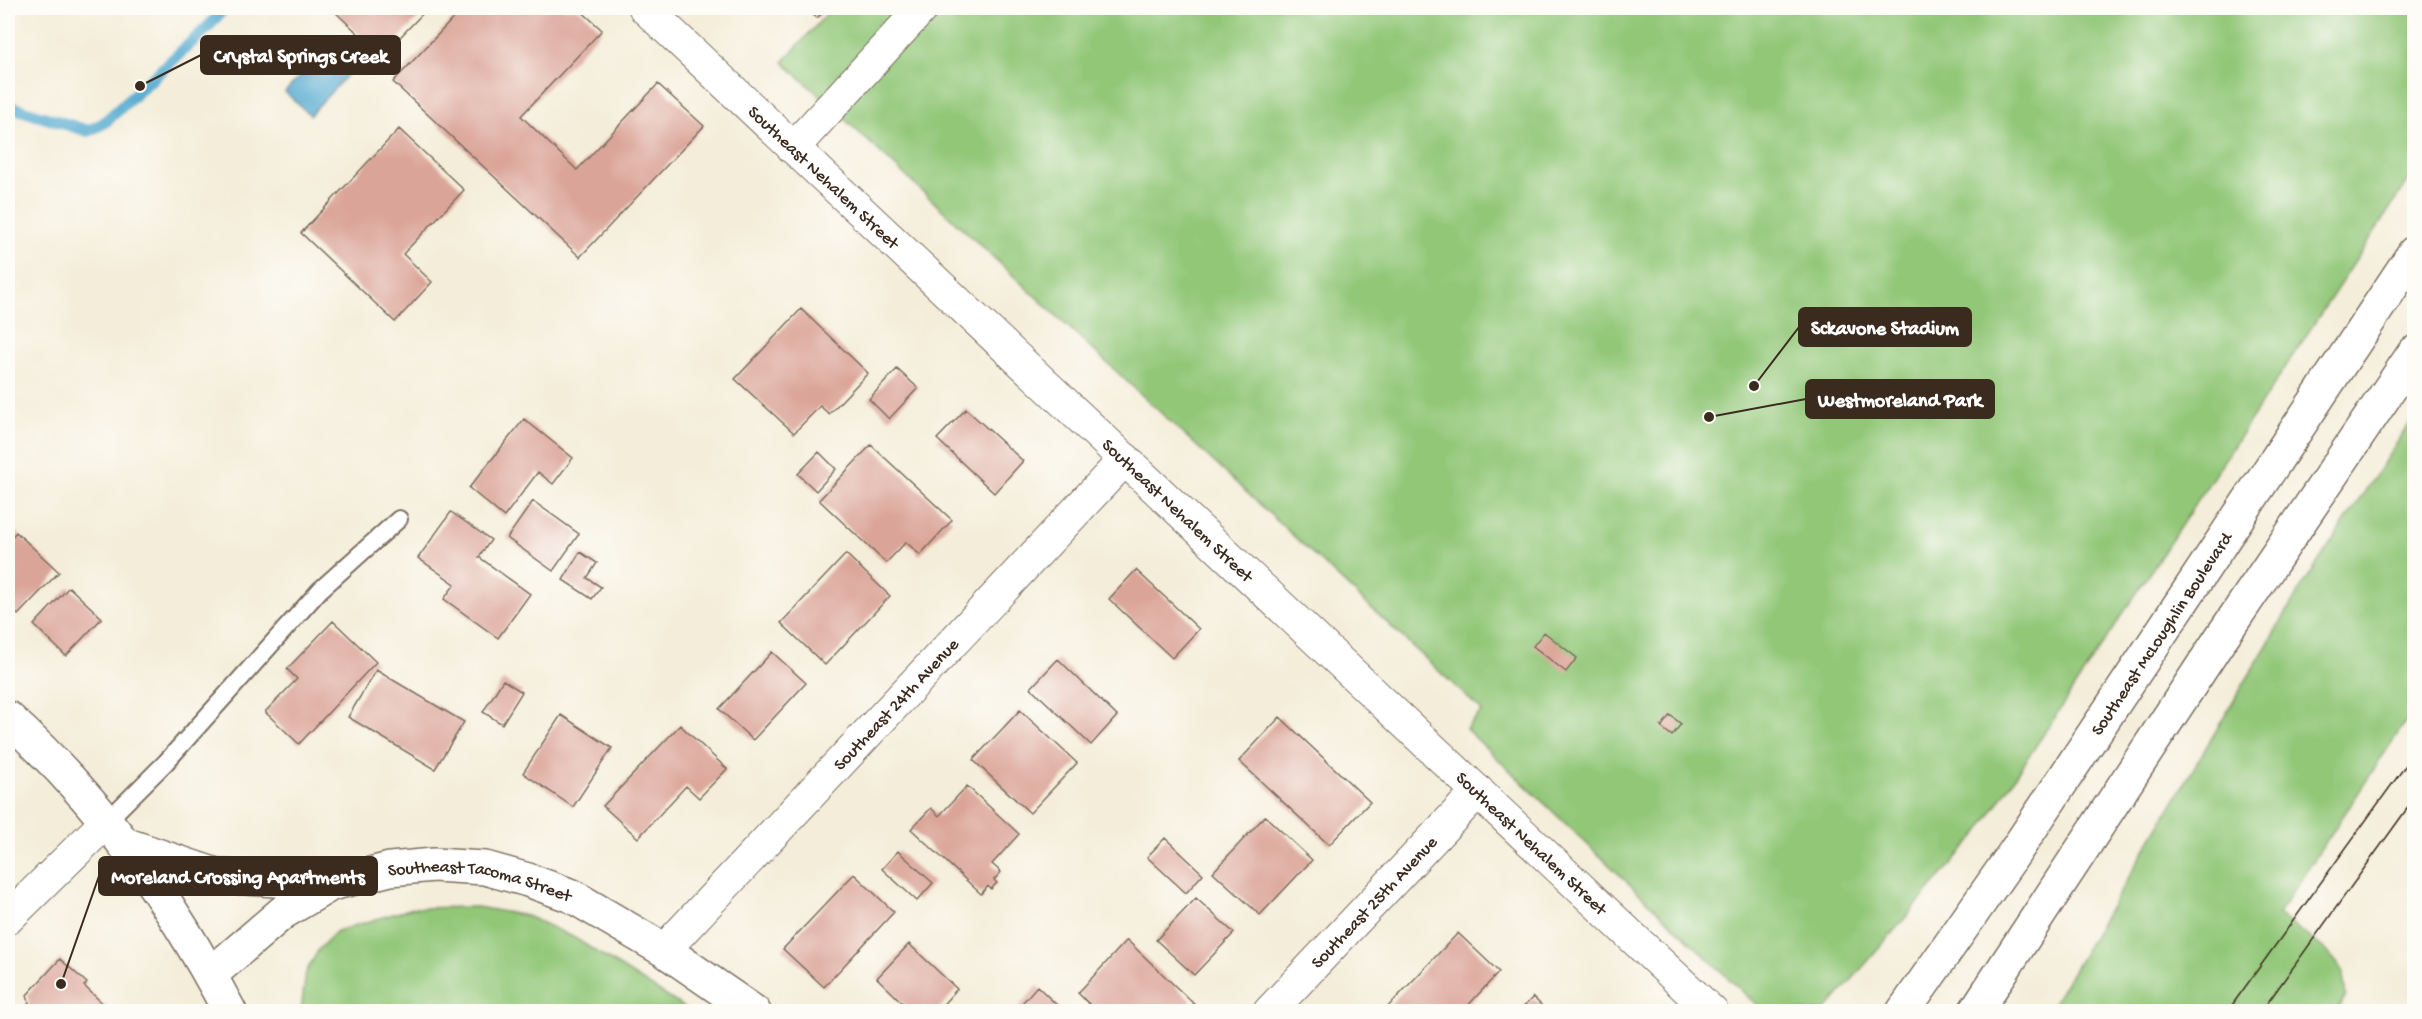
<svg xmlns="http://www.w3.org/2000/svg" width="2422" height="1019" font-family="'Gochi Hand',sans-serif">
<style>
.green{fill:#92c778;stroke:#66784b;stroke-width:1.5}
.water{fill:#54aad0;stroke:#486a77;stroke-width:1.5}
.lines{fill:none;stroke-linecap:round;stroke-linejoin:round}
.stream{stroke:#54aad0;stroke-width:12}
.building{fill:#dba498}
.lane-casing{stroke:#7c6e5f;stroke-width:20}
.street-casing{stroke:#7c6e5f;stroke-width:34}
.secondary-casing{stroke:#7c6e5f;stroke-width:36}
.primary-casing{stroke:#7c6e5f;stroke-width:36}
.highway-casing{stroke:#7c6e5f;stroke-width:36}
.lane{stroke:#fff;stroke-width:16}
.street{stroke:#fff;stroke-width:32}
.secondary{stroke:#fff;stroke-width:33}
.primary{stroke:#fff;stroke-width:33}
.highway{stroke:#fff;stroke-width:33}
.tram{stroke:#3b2a1e;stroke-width:1.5}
.labels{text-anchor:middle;stroke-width:4.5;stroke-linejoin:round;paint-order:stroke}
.street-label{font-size:18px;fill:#3b2a1e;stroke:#fdfcf7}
.leader{fill:none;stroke:#3b2a1e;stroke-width:2}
.callout-dot{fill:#3b2a1e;stroke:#fdfcf7;stroke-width:2}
.callout{fill:#3b2a1e;stroke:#3b2a1e;stroke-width:2}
.callout-label{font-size:20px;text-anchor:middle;font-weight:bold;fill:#fff}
</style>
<rect width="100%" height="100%" fill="#fdfcf7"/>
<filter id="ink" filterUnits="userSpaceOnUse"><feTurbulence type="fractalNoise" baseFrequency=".0167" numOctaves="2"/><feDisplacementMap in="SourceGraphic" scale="12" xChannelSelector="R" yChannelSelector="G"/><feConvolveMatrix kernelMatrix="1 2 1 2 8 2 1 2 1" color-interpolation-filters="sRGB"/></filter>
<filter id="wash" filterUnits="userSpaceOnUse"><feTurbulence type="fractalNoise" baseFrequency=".008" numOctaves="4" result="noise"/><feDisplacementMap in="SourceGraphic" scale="24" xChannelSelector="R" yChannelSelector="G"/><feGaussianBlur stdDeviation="1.35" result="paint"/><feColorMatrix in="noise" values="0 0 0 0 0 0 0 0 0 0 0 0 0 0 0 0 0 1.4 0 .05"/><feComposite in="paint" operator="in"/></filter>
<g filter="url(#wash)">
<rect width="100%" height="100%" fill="#f4edd9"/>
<path class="green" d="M832 8H2414V172L1979 832 1825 1011H1763L1466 729 1482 711 783 62Z
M2414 417V709L2278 914 2326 950 2342 969 2346 996 2336 1011H2049L2301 588Z
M477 907 527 916 573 937 690 1011H301L306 972 319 949 337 931 413 908Z"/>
<path class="water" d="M336 37 361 60 310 115 285 92Z"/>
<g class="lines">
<path class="stream" d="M8 106 88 131 104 123 208 27 224 8"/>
</g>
<g id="blocks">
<path class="building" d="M331 8H428L382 56Z
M463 8H578L602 30 521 116 577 170 658 84 704 126 580 257 393 82Z
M805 8H827L817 18Z
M399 129 464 190 403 254 432 282 395 322 301 233Z
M801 309 868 373 829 414 820 406 794 433 735 379Z
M897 369 918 388 889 419 869 399Z
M966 409 1023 461 994 493 937 439Z
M524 419 573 458 553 484 538 472 504 517 469 488Z
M871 445 952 520 920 555 906 542 886 563 819 500Z
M819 452 836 469 816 491 798 474Z
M533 501 579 534 553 571 507 538Z
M451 512 491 540 479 557 530 594 498 638 444 599 455 584 418 558Z
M16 532 59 572 18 615 8 604V541Z
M580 552 597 563 587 578 601 587 592 599 563 580Z
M846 554 890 596 825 665 781 623Z
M1136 570 1199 629 1172 658 1109 599Z
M69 587 102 618 66 656 34 625Z
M333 621 376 662 299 744 265 712 297 679 287 669Z
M1544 632 1577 658 1566 672 1533 646Z
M772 652 806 683 753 740 719 709Z
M1058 659 1117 716 1091 745 1031 688Z
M376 670 464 722 435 769 348 717Z
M503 680 522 692 502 724 483 712Z
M1020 710 1077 763 1030 813 973 760Z
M561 715 612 748 573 807 523 773Z
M1670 715 1681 724 1672 736 1661 727Z
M1280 717 1370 802 1329 845 1239 761Z
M680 725 727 769 699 798 686 786 638 838 603 806Z
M967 786 1019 834 992 864 1001 872 994 880 997 883 991 889 988 886 981 894 911 829 931 808 939 816Z
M1265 816 1312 860 1260 915 1213 872Z
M1165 838 1203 874 1186 893 1147 857Z
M898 851 933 883 917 901 882 869Z
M854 874 894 912 824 987 783 949Z
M1196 898 1234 933 1194 975 1156 940Z
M1458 933 1499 972 1462 1012H1383Z
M1127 940 1195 1005 1189 1012H1097L1078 993Z
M909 944 957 989 936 1012H912L877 978Z
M60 959 87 983 84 986 112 1012H21L29 1003 27 995Z
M1037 986 1064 1012 1016 1010Z
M1533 997 1548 1012H1519Z"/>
</g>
</g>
<g filter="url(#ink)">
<use href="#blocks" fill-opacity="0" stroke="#7c6e5f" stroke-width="1.5"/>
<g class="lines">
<g class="lane-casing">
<path id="lane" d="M108 820 166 762 320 590 399 519"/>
</g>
<g class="street-casing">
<g id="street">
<path id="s1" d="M645 8 1712 1012"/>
<path d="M793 148 922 8"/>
<path d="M8 918 108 820"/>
<path id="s2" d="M664 950 1125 459"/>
<path id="s3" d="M1269 1012 1478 791"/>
</g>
</g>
<g class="secondary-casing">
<path id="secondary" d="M210 975 282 913 331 884"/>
</g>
<g class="primary-casing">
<g id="primary">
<path d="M8 718C104 805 169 897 230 1012"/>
<path id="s4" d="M127 845 219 876 331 884 390 869 434 865 485 868 528 880 572 896 664 950 754 1012"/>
</g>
</g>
<g class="highway-casing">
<g id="highway">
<path id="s5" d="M1903 1012 2015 852 2414 253"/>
<path d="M1975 1012 2221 638 2414 353"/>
</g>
</g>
<use href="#lane" class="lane"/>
<use href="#street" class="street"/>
<use href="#secondary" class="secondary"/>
<use href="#primary" class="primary"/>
<use href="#highway" class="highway"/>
<path class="tram" d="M2227 1012 2414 754
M2261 1012 2414 799"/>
</g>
</g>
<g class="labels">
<g class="street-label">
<text dy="6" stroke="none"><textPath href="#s1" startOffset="246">Southeast Nehalem Street</textPath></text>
<text dy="6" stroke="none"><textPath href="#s1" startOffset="732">Southeast Nehalem Street</textPath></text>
<text dy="6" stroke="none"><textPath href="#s5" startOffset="458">Southeast McLoughlin Boulevard</textPath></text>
<text dy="6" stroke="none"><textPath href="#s2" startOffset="338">Southeast 24th Avenue</textPath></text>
<text dy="6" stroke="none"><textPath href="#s1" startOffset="1218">Southeast Nehalem Street</textPath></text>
<text dy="6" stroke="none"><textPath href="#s4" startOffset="362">Southeast Tacoma Street</textPath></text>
<text dy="6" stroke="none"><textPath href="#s3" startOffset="152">Southeast 25th Avenue</textPath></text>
</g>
</g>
<path class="leader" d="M140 86L201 55M1754 386L1799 327M1709 417L1806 399M61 984L99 876"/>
<g class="callout-dot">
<circle cx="140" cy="86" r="6"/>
<circle cx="1754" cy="386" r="6"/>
<circle cx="1709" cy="417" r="6"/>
<circle cx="61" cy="984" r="6"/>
</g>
<g class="callout">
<rect x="201" y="36" width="199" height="38" rx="6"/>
<rect x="1799" y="308" width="172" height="38" rx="6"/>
<rect x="1806" y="380" width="188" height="38" rx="6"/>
<rect x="99" y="857" width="278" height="38" rx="6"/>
</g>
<g class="callout-label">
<text x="301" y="62">Crystal Springs Creek</text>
<text x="1885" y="334">Sckavone Stadium</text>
<text x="1900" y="406">Westmoreland Park</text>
<text x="238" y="883">Moreland Crossing Apartments</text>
</g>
<rect width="2422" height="1019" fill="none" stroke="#fdfcf7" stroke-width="30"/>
</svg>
